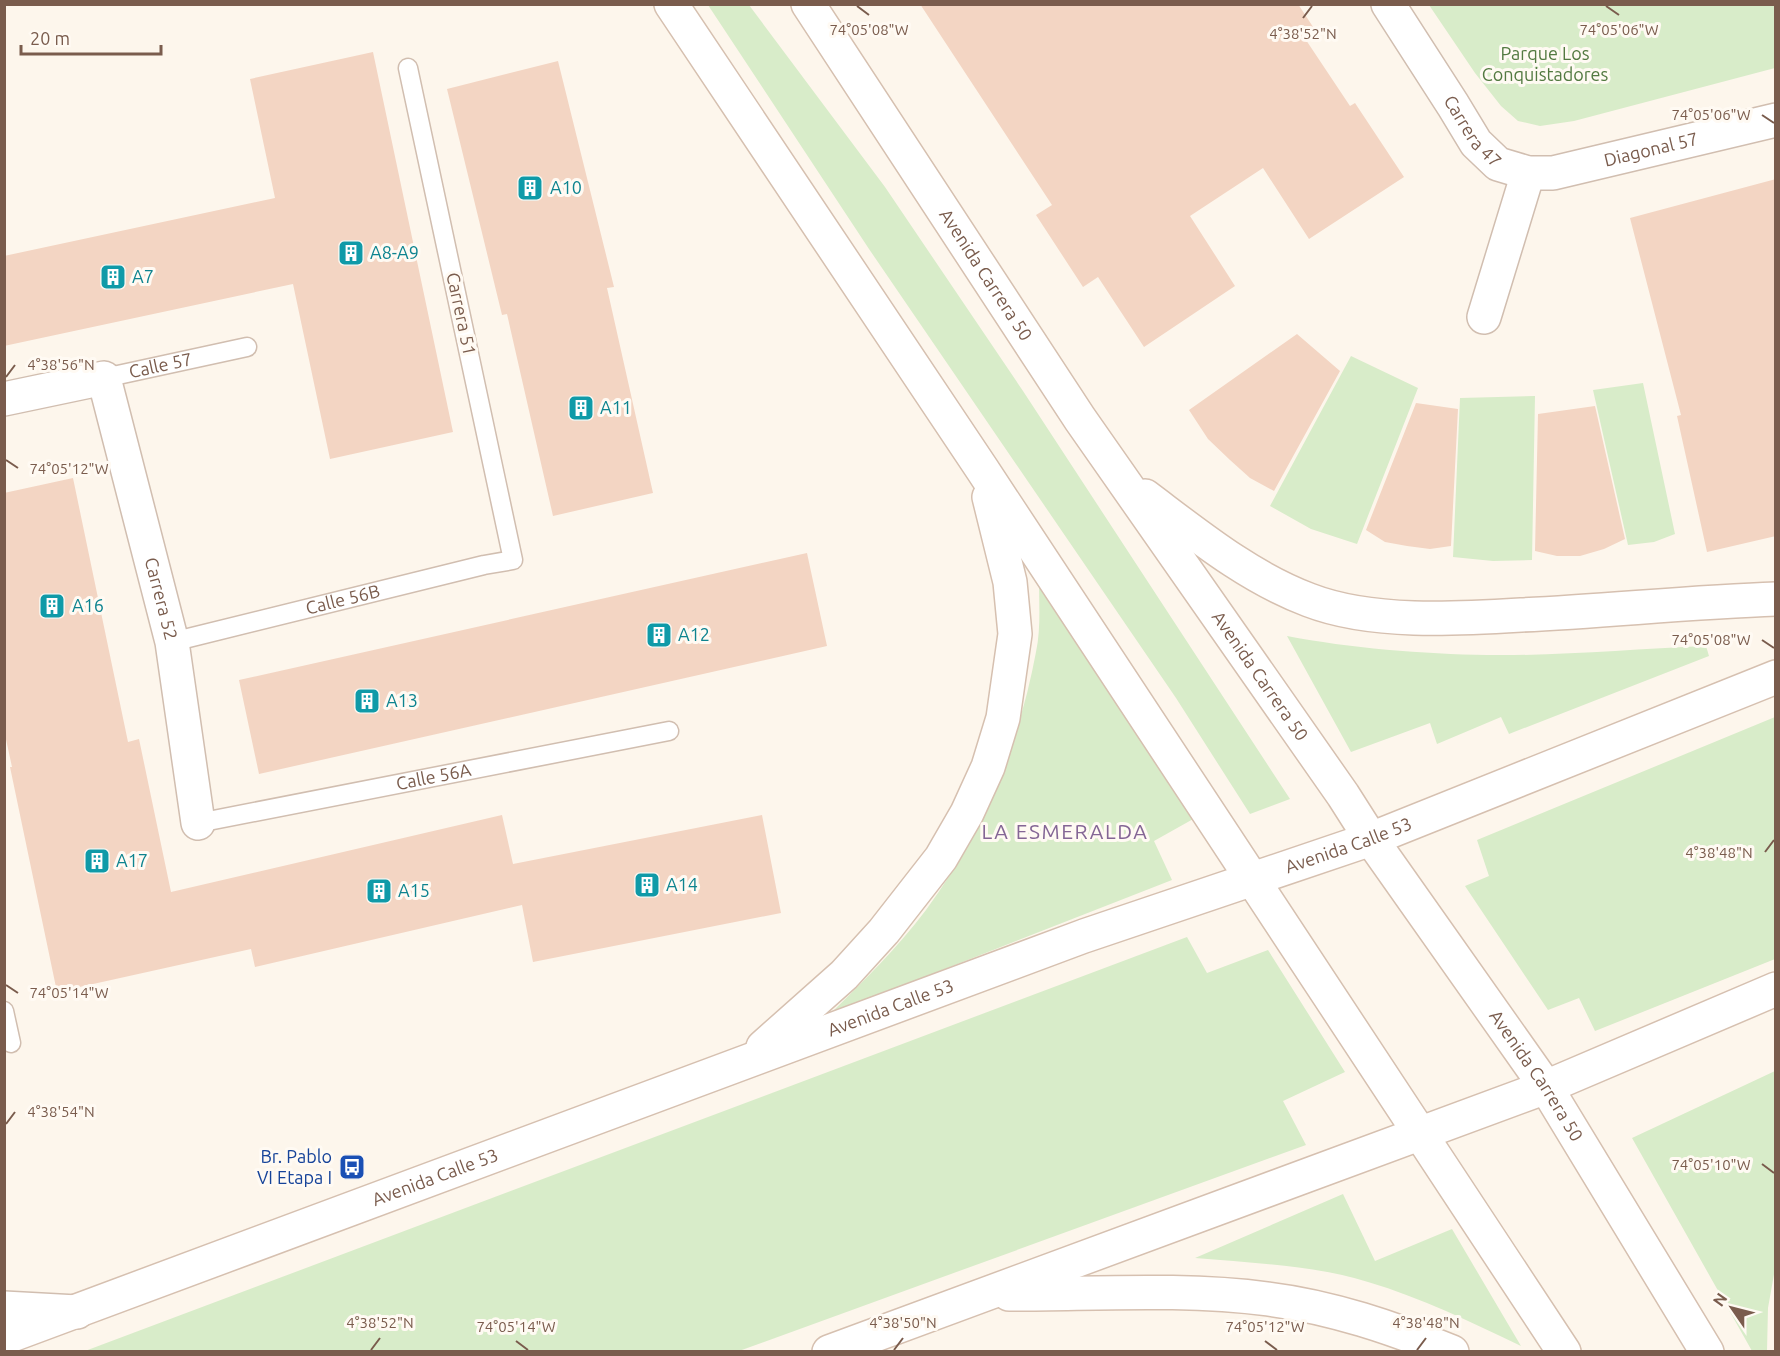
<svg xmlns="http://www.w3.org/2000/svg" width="1780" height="1356" font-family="Ubuntu,sans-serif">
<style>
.green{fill:#d8ecc9}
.building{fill:#f3d5c3}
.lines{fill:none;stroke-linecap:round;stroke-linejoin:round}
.lane-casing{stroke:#d1beb0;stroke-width:21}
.street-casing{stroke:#d1beb0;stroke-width:36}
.secondary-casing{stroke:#d6c0b0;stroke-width:36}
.lane{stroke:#fff;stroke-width:18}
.street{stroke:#fff;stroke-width:33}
.secondary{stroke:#fff;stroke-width:33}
.ticks{fill:none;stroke:#7a5c4d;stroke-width:2}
.labels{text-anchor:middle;stroke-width:6;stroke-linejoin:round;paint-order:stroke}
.park-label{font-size:18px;fill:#537a41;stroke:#fffaf3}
.street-label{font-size:18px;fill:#7a5c4d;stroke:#fffaf3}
.culture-label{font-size:18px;fill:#0d838f;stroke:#fffaf3;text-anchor:start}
.transit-label{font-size:18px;fill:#164399;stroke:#fffaf3;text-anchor:end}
.quarter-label{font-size:21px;letter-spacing:1.5px;fill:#846695;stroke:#fffaf3}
.ticks-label{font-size:15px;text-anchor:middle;fill:#7a5c4d;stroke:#fffaf3;stroke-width:6;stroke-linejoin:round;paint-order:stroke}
</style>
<rect width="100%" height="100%" fill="#fdf6ec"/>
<path class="green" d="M708 5H749L885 187 1023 391 1290 799 1250 814 1176 698 869 249Z
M1429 5H1775V68L1574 121 1540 126 1518 121 1501 106 1475 73Z
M1351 356 1418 388 1357 544 1311 529 1270 506Z
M1643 383 1675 534 1654 542 1628 545 1593 390Z
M1535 396 1532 560 1493 561 1453 557 1460 398Z
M1039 579 1195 818 1154 841 1172 880 830 1014C864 981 898 947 926 910 982 834 1019 744 1036 652 1041 629 1039 603 1039 579Z
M1287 636C1349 648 1424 654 1487 655 1560 656 1633 649 1706 646L1709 656 1509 734 1501 717 1437 744 1430 723 1351 752Z
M1775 717V959L1595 1031 1579 998 1548 1010 1465 886 1489 876 1477 840Z
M1187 937 1207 973 1268 950 1345 1072 1283 1101 1306 1145 739 1351H85Z
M1775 1071 1776 1263 1768 1308 1767 1351H1752L1632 1138Z
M1343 1194 1375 1261 1452 1229 1521 1346C1471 1322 1422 1298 1368 1282 1313 1265 1252 1263 1195 1258Z"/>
<path class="building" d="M920 4H1298L1317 33 1306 40 1350 106 1355 103 1404 177 1309 239 1263 168 1190 216 1235 286 1144 347 1098 277 1083 287 1036 215 1052 205Z
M373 52 453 432 330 459 293 284 4 346V256L275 198 250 79Z
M558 61 614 287 607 288 653 493 553 516 507 314 502 315 447 89Z
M1776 179V536L1707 552 1677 416 1681 415 1630 218Z
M1297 334 1340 371 1274 491 1250 478 1230 460 1208 439 1189 410Z
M1416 403 1458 409 1451 546 1430 549 1407 546 1385 542 1366 530Z
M1595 406 1625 539 1604 549 1580 556H1557L1535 551 1538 414Z
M73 478 128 742 139 739 171 892 502 815 513 864 762 815 781 913 533 962 522 905 255 967 251 949 57 992 10 767H12L4 730V493Z
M807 553 827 646 259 774 239 680Z"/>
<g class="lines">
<g class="lane-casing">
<g id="lane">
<path id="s1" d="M104 378 247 347"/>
<path id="s2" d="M172 642 484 565 513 560 408 68"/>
<path id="s3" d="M198 823 669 731"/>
<path d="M4 1011 11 1043"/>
</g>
</g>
<g class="street-casing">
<g id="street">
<path id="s4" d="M1388 4 1453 105 1476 143 1498 164 1528 173H1553L1776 120"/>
<path d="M1484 317 1528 173"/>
<path id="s5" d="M4 399 104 378 172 642 198 823"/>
<path d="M4 1308 77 1312"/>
</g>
</g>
<g class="secondary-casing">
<g id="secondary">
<path d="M671 4 982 469 1564 1352"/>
<path id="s6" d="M808 4 1080 419 1343 795 1371 839 1546 1087 1707 1352"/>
<path d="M1145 496C1197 535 1248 577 1309 600 1371 624 1456 619 1521 615 1606 611 1691 602 1776 599"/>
<path d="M763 1047 844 975 884 931 941 858 967 813 988 767 1003 718 1015 634 1010 582 989 497"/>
<path d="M1009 1294C1095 1294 1183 1288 1268 1299 1332 1307 1393 1328 1452 1352"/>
<path id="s7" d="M4 1338 1084 936 1371 839 1776 677"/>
<path d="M829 1352 1546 1087 1776 989"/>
</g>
</g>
<use href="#lane" class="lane"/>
<use href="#street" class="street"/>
<use href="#secondary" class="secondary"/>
</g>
<path class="ticks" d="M857 6 869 15M1606 6 1619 15M1303 18 1312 6M1762 115 1774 123M6 377 15 365M6 460 18 468M1762 640 1774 648M1765 852 1774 840M6 985 18 993M6 1124 15 1112M1762 1164 1774 1173M516 1341 528 1350M1265 1341 1277 1350M371 1350 380 1338M894 1350 903 1338M1417 1350 1426 1338"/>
<defs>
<g id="building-square" transform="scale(1.35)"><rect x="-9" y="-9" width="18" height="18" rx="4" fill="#0f9aa8" stroke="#fffaf3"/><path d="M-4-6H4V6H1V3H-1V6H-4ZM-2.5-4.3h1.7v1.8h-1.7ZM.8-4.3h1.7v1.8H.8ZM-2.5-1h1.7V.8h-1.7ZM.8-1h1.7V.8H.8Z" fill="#fff"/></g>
<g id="bus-square" transform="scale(1.35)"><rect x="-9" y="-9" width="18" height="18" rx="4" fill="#1a4fb4" stroke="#fffaf3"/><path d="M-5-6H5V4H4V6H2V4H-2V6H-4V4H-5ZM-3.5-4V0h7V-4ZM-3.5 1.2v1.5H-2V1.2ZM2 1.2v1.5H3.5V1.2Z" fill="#fff"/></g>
</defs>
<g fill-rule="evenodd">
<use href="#building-square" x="530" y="188"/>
<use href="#building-square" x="351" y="253"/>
<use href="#building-square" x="113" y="277"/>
<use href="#building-square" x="581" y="408"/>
<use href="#building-square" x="52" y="606"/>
<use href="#building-square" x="659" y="635"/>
<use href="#building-square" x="367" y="701"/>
<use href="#building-square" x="97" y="861"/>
<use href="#building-square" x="647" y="885"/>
<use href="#building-square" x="379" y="891"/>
<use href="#bus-square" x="352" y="1167"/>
</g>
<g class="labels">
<g class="park-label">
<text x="1545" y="60">Parque Los<tspan x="1545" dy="21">Conquistadores</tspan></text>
</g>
<g class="street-label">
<text dy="6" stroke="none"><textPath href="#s4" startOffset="153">Carrera 47</textPath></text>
<text dy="6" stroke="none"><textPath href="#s4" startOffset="352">Diagonal 57</textPath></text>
<text dy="6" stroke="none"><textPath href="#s6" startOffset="324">Avenida Carrera 50</textPath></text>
<text transform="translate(461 314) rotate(78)" y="6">Carrera 51</text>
<text dy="6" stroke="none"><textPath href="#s1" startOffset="58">Calle 57</textPath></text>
<text dy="6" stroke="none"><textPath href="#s5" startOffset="330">Carrera 52</textPath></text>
<text dy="6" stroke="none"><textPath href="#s2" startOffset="176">Calle 56B</textPath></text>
<text dy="6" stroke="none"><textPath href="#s6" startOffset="810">Avenida Carrera 50</textPath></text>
<text dy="6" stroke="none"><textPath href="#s3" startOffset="240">Calle 56A</textPath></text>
<text dy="6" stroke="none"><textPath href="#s7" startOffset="1432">Avenida Calle 53</textPath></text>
<text dy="6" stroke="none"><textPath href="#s7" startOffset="946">Avenida Calle 53</textPath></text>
<text dy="6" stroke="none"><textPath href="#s6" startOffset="1296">Avenida Carrera 50</textPath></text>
<text dy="6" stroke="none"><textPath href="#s7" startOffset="460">Avenida Calle 53</textPath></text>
</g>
<g class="culture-label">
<text x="550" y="194">A10</text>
<text x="370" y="259">A8-A9</text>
<text x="132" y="283">A7</text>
<text x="600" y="414">A11</text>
<text x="72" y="612">A16</text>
<text x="678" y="641">A12</text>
<text x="386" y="707">A13</text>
<text x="116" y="867">A17</text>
<text x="666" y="891">A14</text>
<text x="398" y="897">A15</text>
</g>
<g class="transit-label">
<text x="332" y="1163">Br. Pablo<tspan x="332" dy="21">VI Etapa I</tspan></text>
</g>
<g class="quarter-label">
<text x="1065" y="839">LA ESMERALDA</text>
</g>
</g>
<g class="ticks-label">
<text x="869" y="35">74°05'08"W</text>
<text x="1619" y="35">74°05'06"W</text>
<text x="1303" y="39">4°38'52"N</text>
<text x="1711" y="120">74°05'06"W</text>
<text x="61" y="370">4°38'56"N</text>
<text x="69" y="474">74°05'12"W</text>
<text x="1711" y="645">74°05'08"W</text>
<text x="1719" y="858">4°38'48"N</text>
<text x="69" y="998">74°05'14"W</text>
<text x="61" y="1117">4°38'54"N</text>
<text x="1711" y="1170">74°05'10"W</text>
<text x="380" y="1328">4°38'52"N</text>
<text x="903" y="1328">4°38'50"N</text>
<text x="1426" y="1328">4°38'48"N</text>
<text x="516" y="1332">74°05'14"W</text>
<text x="1265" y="1332">74°05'12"W</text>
</g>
<rect width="1780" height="1356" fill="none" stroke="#7a5c4d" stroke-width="12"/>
<g transform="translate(1732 1308) rotate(305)" stroke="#fffaf3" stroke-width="4.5" paint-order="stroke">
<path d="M0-4.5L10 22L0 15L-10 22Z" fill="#7a5c4d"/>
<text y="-9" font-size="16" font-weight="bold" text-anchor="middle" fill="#7a5c4d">N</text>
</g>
<path d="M21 45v9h140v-9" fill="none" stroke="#7a5c4d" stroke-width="3"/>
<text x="30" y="45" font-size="18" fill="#7a5c4d" stroke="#fffaf3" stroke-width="4.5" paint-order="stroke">20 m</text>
</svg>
